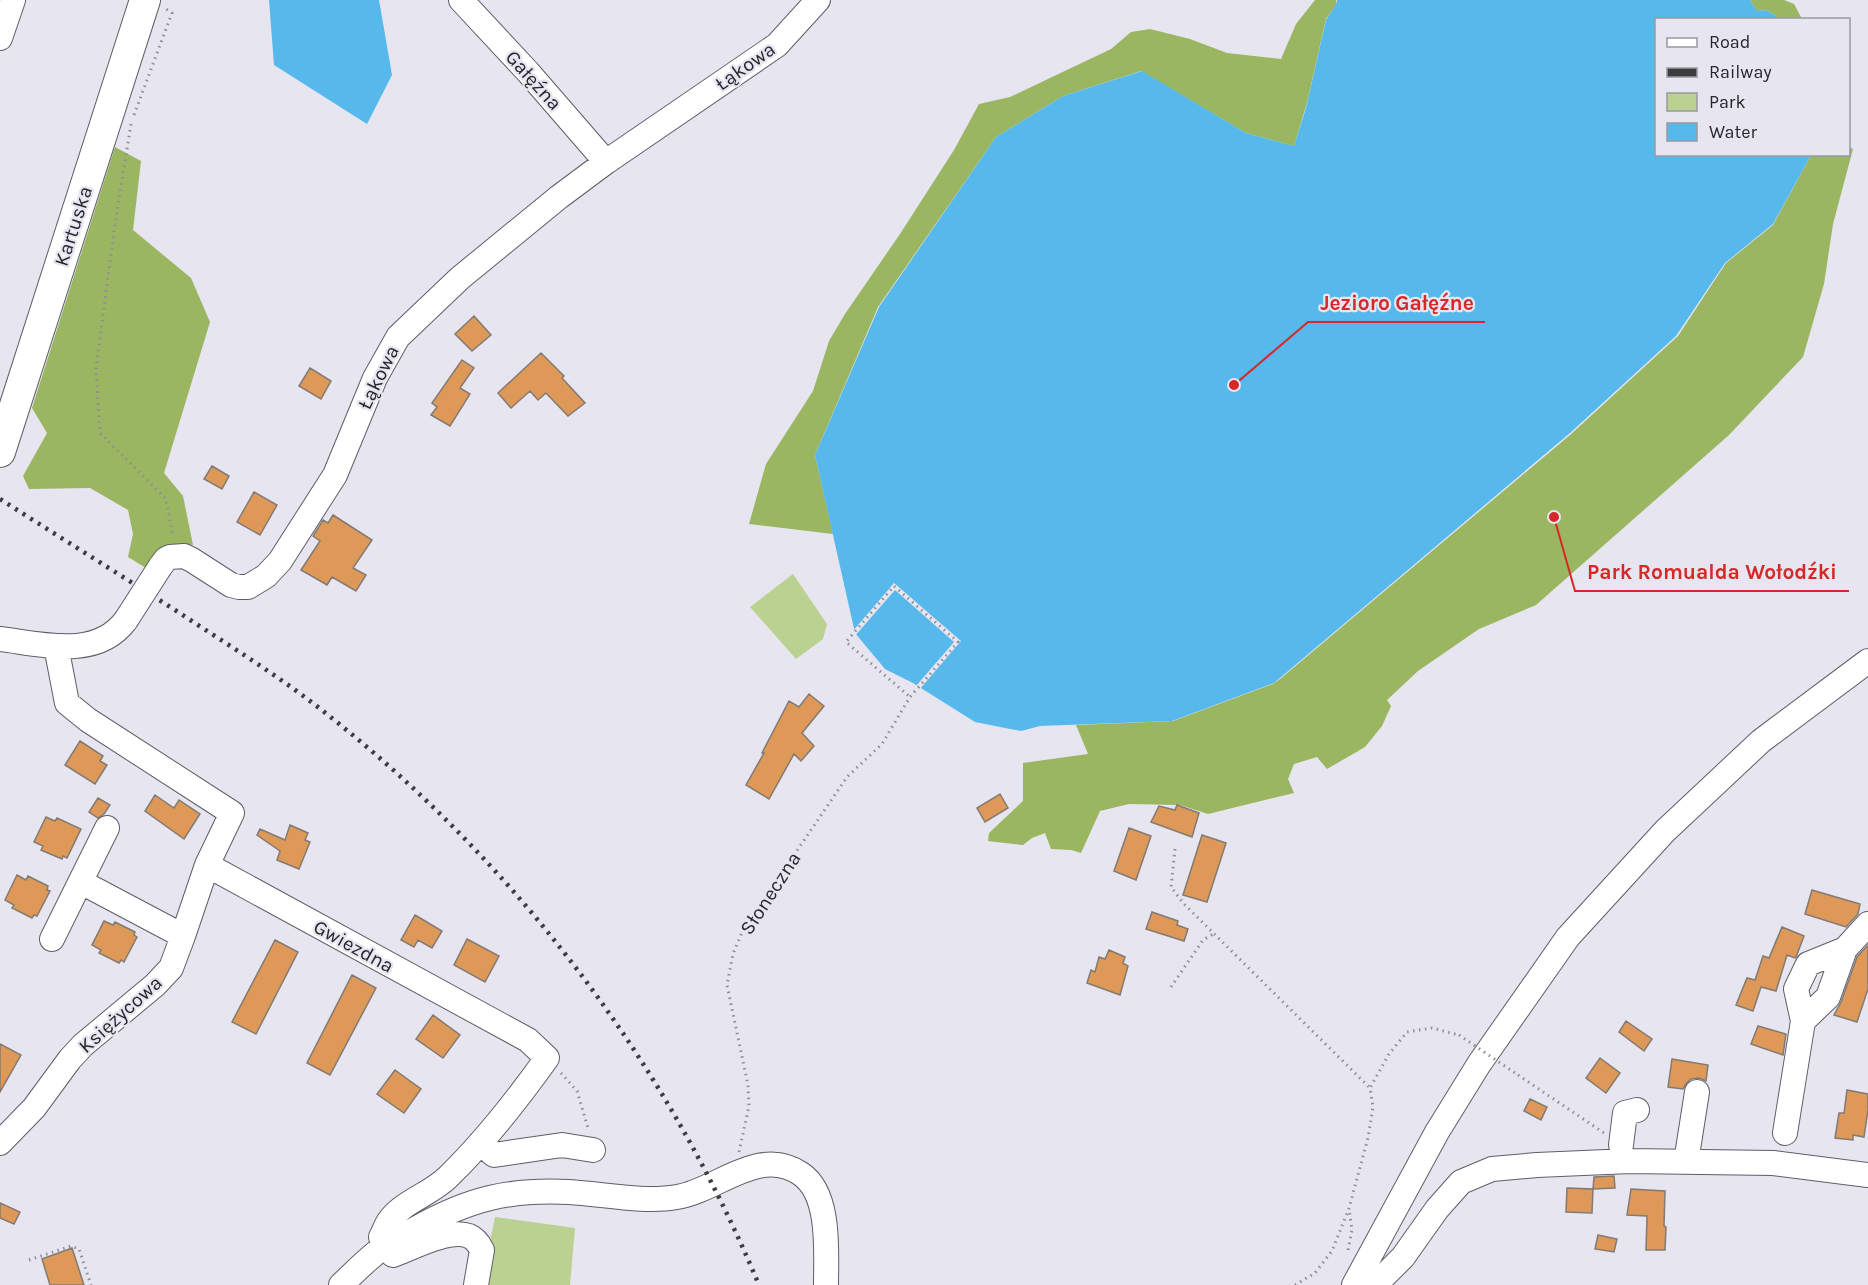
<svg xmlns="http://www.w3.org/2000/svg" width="1868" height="1285" font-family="Karla,sans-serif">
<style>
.green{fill:#bbd191}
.forest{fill:#9ab660}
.water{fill:#57b8eb}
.pier{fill:#e6e5f0}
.building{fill:#de9857;stroke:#827a73;stroke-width:1.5}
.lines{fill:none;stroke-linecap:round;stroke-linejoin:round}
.minor-casing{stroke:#5e5e67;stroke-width:26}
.major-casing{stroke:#5e5e67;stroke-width:32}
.path{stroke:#8e8e95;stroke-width:3;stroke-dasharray:1.5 4.5;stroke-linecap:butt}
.minor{stroke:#fff;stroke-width:24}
.major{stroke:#fff;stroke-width:30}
.rail{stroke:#3c3c41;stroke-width:4.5;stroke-dasharray:3 6;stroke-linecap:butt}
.minor-bridge-casing{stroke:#5e5e67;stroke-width:26;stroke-linecap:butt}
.path-bridge{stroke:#8e8e95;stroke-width:3;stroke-dasharray:1.5 4.5;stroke-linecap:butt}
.minor-bridge{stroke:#fff;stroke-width:24}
.labels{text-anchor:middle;stroke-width:4.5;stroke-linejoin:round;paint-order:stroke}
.street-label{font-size:20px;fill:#26262a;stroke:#e6e5f0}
.leader{fill:none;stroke:#d62828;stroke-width:2}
.callout-dot{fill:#d62828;stroke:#e6e5f0;stroke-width:2}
.callout-label{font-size:21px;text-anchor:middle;font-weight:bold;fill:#d62828;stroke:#e6e5f0;stroke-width:4.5;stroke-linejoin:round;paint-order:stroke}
</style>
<rect width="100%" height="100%" fill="#e6e5f0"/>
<path class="green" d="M793 574 827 624 823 639 796 659 750 607Z
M495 1217 575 1228 570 1285H481Z"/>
<path class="forest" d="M1315 0H1336L1337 4 1326 19 1307 103 1294 146 1246 133 1141 71 1063 96 996 137 878 307 815 455 833 534 749 524 766 464 813 391 829 341 845 314 900 234 954 150 979 104 1010 97 1111 49 1131 32 1150 29 1190 39 1227 53 1281 59 1296 24Z
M1750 0H1784L1794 4 1802 19H1776V16L1768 11 1756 10Z
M115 147 141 161 133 230 191 278 210 322 164 473 183 496 193 545C166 542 159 545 146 568L128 557 133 534 128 510 90 488 29 489 23 476 47 433 32 408Z
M1849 147 1853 149 1833 224 1824 284 1803 357 1729 435 1536 605 1479 629 1418 671 1387 700 1391 706 1382 726 1365 747 1327 769 1317 757 1294 764 1288 779 1294 793 1208 814 1180 805 1129 804 1100 811 1081 853 1071 850 1051 849 1045 833 1032 838 1023 845 988 841 989 833 1023 801V763L1088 754 1076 725 1173 721 1273 684 1280 679 1570 435 1678 336 1726 263 1773 225 1811 155 1848 154Z"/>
<path class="water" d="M269 0H379L392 75 367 124 274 65Z
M1337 0H1750L1756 10 1768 11 1776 16V19L1656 20V154L1811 155 1773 224 1725 263 1676 336 1570 433 1274 683 1172 721 1040 726 1021 731 975 722 913 683 885 669 855 633 815 455 879 307 996 137 1063 96 1142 71 1246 133 1294 146 1306 108 1326 20 1337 3Z"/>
<path class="pier" d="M894 583 961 641 920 689 916 686 954 642 895 590 854 637 852 634V632Z"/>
<path class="building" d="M474 316 491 335 472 351 455 334Z
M541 353 564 376 562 378 585 403 568 416 546 393 538 400 530 391 511 408 498 393Z
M462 360 474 368 460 388 470 394 450 426 431 415 437 407 432 403Z
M310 368 331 381 321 399 299 386Z
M212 466 229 476 222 489 204 479Z
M254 492 277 505 260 535 237 522Z
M333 515 372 540 353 568 366 575 356 591 332 577 327 585 301 570 320 541 313 536 323 520 328 523Z
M809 694 824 706 802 733 814 746 801 761 794 754 769 799 746 785 764 753H762L789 701 799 707Z
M80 741 103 756 100 761 107 765 95 784 65 765Z
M1000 794 1008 808 985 822 977 808Z
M155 795 174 808 179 800 200 814 184 839 145 811Z
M98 798 110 805 104 814 98 818 89 812Z
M1177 805 1199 813 1192 837 1151 822 1159 806 1175 810Z
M46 817 55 821 57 818 81 829 67 858 63 856 62 859 41 850 43 846 34 842Z
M290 825 308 833 305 840 310 842 299 869 277 860 280 851 257 835 260 829 285 840Z
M1129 828 1151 836 1136 880 1114 871Z
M1202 835 1226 843 1207 902 1183 895Z
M17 875 26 880 28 876 48 886 47 890 50 891 37 916 34 915 32 918 12 908 14 905 5 900Z
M1812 890 1860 904 1858 914 1846 927 1805 914Z
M1152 912 1178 921 1177 925 1188 929 1184 941 1146 929Z
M415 915 442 931 432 948 418 940 414 947 401 940Z
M104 921 113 925 115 922 135 932 134 935 137 937 124 962 121 960 119 963 99 953 101 950 92 945Z
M1782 927 1804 936 1796 957 1795 958 1787 955 1776 991 1761 987 1753 1011 1736 1005 1747 978 1755 980 1763 956 1769 958Z
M467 939 499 956 485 982 454 965Z
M275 940 298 952 256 1034 232 1022Z
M1868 945V989L1857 1022 1834 1015 1841 1002 1857 957Z
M1109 950 1125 957 1123 963 1128 966 1120 995 1087 983 1091 970 1095 972 1099 957 1105 959Z
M352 975 376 988 330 1075 307 1063Z
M433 1015 460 1035 443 1058 416 1039Z
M1626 1021 1652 1039 1644 1051 1619 1032Z
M1758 1026 1786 1034 1783 1055 1751 1044Z
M0 1044 21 1055 0 1092Z
M1600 1058 1620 1073 1606 1093 1586 1078Z
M1672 1059 1708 1065 1706 1081 1699 1078 1691 1079 1686 1084 1683 1089 1668 1087Z
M395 1070 421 1089 404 1113 377 1094Z
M1847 1090 1868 1094V1110L1864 1137 1853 1135V1140L1835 1138 1839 1113H1844Z
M1530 1099 1547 1107 1541 1120 1524 1111Z
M1614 1176 1615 1188 1593 1189 1594 1177Z
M1567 1188 1593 1189 1592 1213 1566 1212Z
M1631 1189 1665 1191 1664 1226 1666 1227 1665 1250H1646L1647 1216 1627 1215Z
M0 1203 20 1212 14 1224 0 1218Z
M1598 1235 1617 1239 1614 1252 1595 1249Z
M72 1248 84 1285H50L42 1259Z"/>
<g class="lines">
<g class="minor-casing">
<path id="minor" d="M461 0 528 72 606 162
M0 38 13 0
M160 567 166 559 170 557 184 556 192 560 231 585 239 587H248L266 576 280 561 335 475 375 378 398 337 460 278 559 197 606 162 777 45 818 0
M0 639C41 644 97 660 126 620
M207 865 528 1040 547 1058C517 1100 485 1141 448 1177 431 1194 402 1202 389 1221 386 1225 384 1232 381 1237L384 1247 393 1255C412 1248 449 1228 469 1236 476 1239 479 1244 482 1250L476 1285
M81 882 183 936
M52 939 107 828
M1803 1021 1828 997 1845 949
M1785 1133 1803 1021 1796 989 1808 964 1845 949 1868 924
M0 1143 34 1108 70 1059 83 1045 155 985 171 968 183 936 207 865 232 813 88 720 67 703 56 646
M480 1143 494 1155 562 1145 593 1150
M1621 1145 1625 1113 1637 1110
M1686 1162 1697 1092
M341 1285C355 1272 369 1257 385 1246 395 1239 406 1234 417 1228 469 1199 509 1189 569 1192 603 1194 644 1203 677 1197 717 1191 759 1145 801 1174 831 1194 826 1253 826 1285
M1354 1285 1437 1132 1479 1064 1568 937 1665 831 1761 741 1868 661
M1375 1285 1403 1257 1437 1209 1461 1182 1492 1169 1537 1165 1630 1161 1773 1163 1868 1175"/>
</g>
<g class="major-casing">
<path id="major" d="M0 452 145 0"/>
</g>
<path class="path" d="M134 115 172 13 166 9
M131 124 115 224 96 369 100 433 166 499 173 536
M1175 849 1171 887 1184 904 1370 1088
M1171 987 1203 940 1215 933
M561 1073 577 1091 589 1131
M1518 1075 1604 1133
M739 1152 749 1106 748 1085 727 985 733 954 743 930 847 777 882 744 910 697 958 642 894 586 846 642 910 697
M1348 1250 1352 1230 1349 1209
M29 1260 71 1246 79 1249 91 1285
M1295 1285 1315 1273 1332 1251 1349 1208 1368 1138 1373 1107 1370 1088 1389 1054 1407 1032 1432 1028 1459 1035"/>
<use href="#minor" class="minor"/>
<use href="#major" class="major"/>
<path class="rail" d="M0 499C58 536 117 573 175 610 225 643 276 674 323 711 515 862 665 1060 759 1285"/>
<g class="minor-bridge-casing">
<path id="minor-bridge" d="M126 620 160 567"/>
</g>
<path class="path-bridge" d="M1459 1035 1518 1075"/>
<use href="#minor-bridge" class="minor-bridge"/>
</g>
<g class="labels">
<g class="street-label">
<text transform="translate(745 66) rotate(-35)" y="7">Łąkowa</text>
<text transform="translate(534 80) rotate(48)" y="7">Gałęźna</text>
<text transform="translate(73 226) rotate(-72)" y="7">Kartuska</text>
<text transform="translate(378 377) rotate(-64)" y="7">Łąkowa</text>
<text transform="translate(770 893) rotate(-57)" y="7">Słoneczna</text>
<text transform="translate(354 946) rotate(29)" y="7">Gwiezdna</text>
<text transform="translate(120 1014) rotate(-42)" y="7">Księżycowa</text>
</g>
</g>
<path class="leader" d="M1234 385L1308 322H1485M1554 517L1575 591H1849"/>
<g class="callout-dot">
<circle cx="1234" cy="385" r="6"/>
<circle cx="1554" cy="517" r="6"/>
</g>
<g class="callout-label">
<text x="1397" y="310">Jezioro Gałęźne</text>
<text x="1712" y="579">Park Romualda Wołodźki</text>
</g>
<rect x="1655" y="18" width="195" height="138" fill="#e6e5f0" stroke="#9999a1" stroke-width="1.5"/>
<rect x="1667" y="38" width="30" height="9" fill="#ffffff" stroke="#9999a1" stroke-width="1.5"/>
<text x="1709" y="48" font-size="18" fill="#26262a">Road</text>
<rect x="1667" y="68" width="30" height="9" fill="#3c3c41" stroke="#9999a1" stroke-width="1.5"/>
<text x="1709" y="78" font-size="18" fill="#26262a">Railway</text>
<rect x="1667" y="93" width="30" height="18" fill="#bbd191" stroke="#9999a1" stroke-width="1.5"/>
<text x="1709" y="108" font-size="18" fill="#26262a">Park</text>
<rect x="1667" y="123" width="30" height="18" fill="#57b8eb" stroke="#9999a1" stroke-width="1.5"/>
<text x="1709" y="138" font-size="18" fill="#26262a">Water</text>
</svg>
